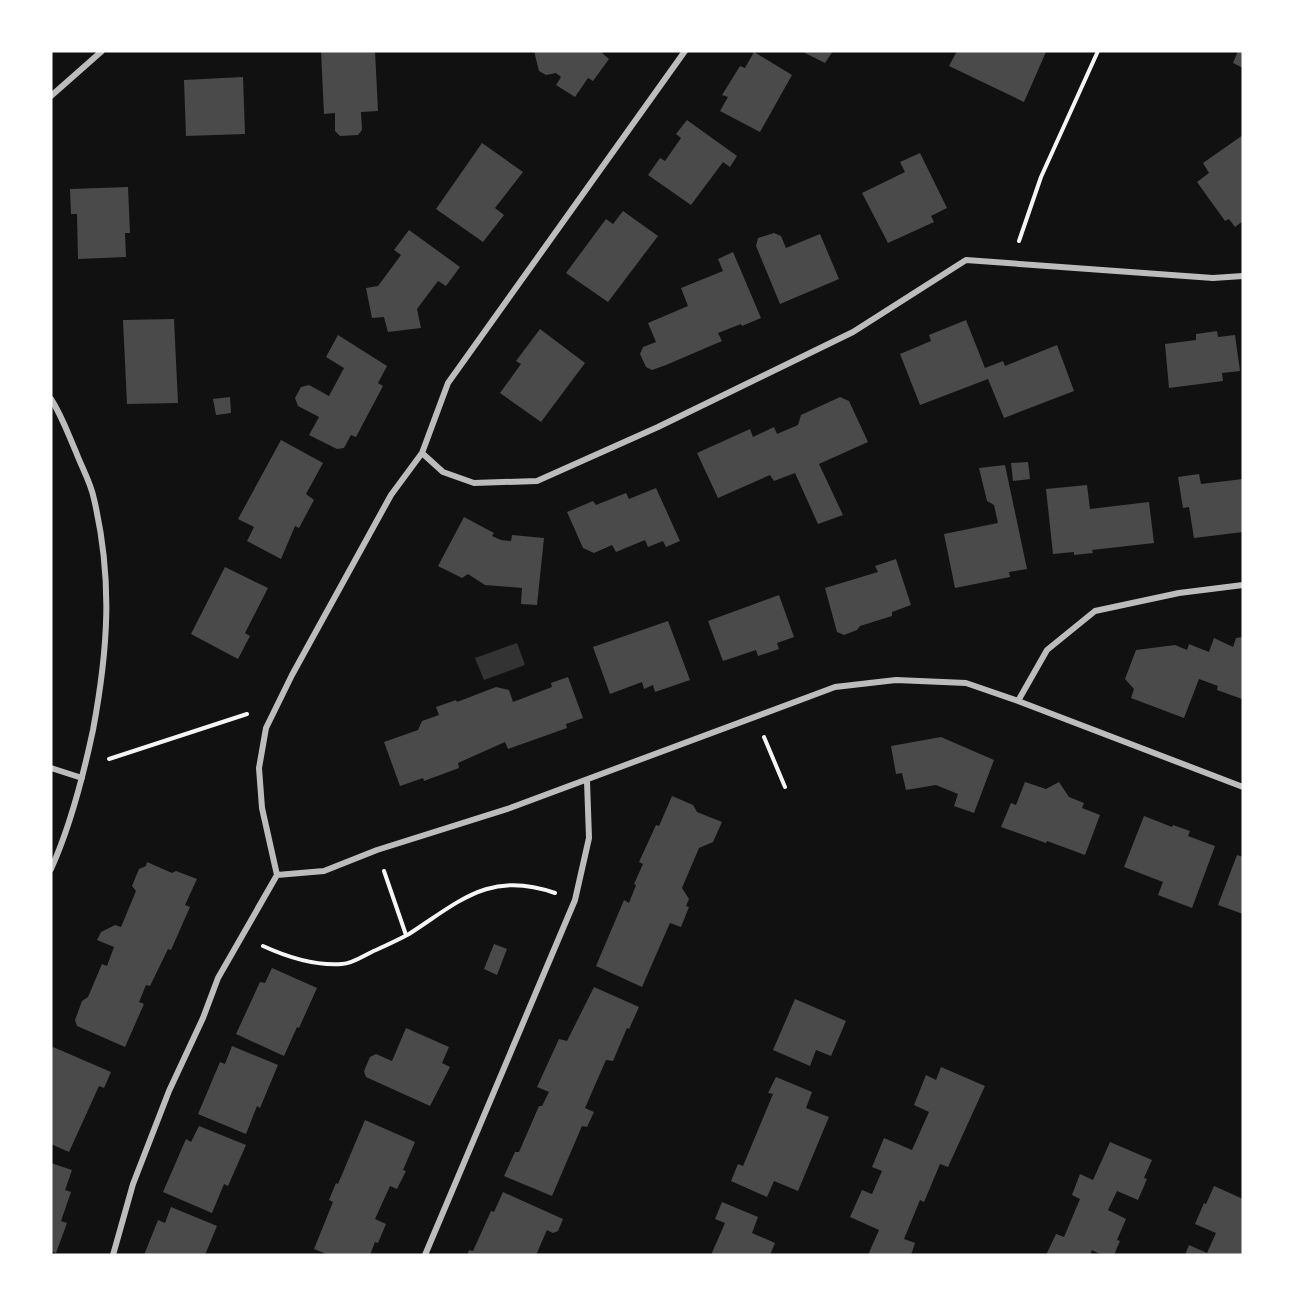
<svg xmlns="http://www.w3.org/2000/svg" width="1294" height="1306" font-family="Arial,sans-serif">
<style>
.water{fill:#333}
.building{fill:#4a4a4a}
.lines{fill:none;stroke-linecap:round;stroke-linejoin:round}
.path{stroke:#f5f5f5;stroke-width:4}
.minor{stroke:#bcbcbc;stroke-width:6}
</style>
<rect width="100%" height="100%" fill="#111"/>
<path class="water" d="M517 643 525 665 484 680 475 658Z"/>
<path class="building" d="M321 51H375L378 111 361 112 362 130 358 135 340 136 335 131V113L324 114Z
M534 51H603L602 53 609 59 593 81 588 78 575 97 556 85 561 77 556 73 546 75 539 71Z
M801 51H833L825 63Z
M957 51H1043L1046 52 1024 102 949 66Z
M1238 51H1243V68L1233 63Z
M754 52 792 75 760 132 720 111 728 97 722 95 740 66 745 68Z
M243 77 245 134 186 136 184 80Z
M687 120 737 156 730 167 723 162 691 205 648 175 660 158 665 161 681 138 676 134Z
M1243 135V221L1235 227 1229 219 1225 221 1197 182 1209 173 1203 163Z
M482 143 523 172 495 208 504 215 483 242 436 209Z
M920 153 947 208 931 216 934 222 888 243 862 193 905 172 900 162Z
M128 187 130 233H125L126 257 78 259 77 214H71L70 189Z
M623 211 658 236 608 302 566 273 606 219 613 224Z
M409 230 460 267 446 286 438 281 417 309 421 328 388 332 384 317 372 318 366 288 378 286 401 255 394 250Z
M774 233 781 236 786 248 820 234 839 279 780 304 756 246 758 238Z
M733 252 761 318 742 326 741 324 718 333 722 341 666 365 652 370 646 367 640 354 643 347 656 342 648 323 688 306 681 288 723 271 718 259Z
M174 319 178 403 127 404 123 320Z
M966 320 985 368 1003 361 1005 366 1057 345 1074 391 1004 418 988 379 920 405 900 354 931 341 929 335Z
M540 329 585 363 541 422 500 393 521 364 516 361Z
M1217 331 1218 337 1235 335 1240 371 1222 373 1223 381 1169 388 1165 344 1196 340V334Z
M338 335 387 366 378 383 383 386 356 437 351 435 344 448 337 449 309 435 319 417 298 406 295 398 301 387 309 385 329 396 344 368 326 357Z
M230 397 231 413 216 415 213 399Z
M840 397 849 401 868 442 819 464 843 515 818 524 795 473 774 481 770 475 718 498 697 453 750 429 753 437 774 427 777 434 798 425 801 415Z
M281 440 323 463 306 494 314 500 299 528 295 526 281 559 247 541 254 527 238 519Z
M1028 462 1030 479 1013 481 1011 463Z
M1005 465 1027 569 1009 572 1010 577 955 588 944 534 998 523 994 505 987 501 979 468Z
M1199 474 1201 484 1243 479V532L1194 538 1189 507 1183 508 1178 477Z
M1087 485 1090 509 1149 502 1154 543 1092 550 1093 553 1074 555V552L1053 554 1046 489Z
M656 488 680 541 666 547 663 541 648 547 645 540 616 552 612 545 594 553 583 548 567 512 593 501 596 505 626 493 629 499Z
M464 517 494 533 492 536 501 540 511 541 512 535 544 538 537 605 521 604 522 588 485 585 468 574 462 578 438 566Z
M896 559 911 605 892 612V616L860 626 857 630 844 635 837 632 825 588 878 572 875 566Z
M225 567 268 588 245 633 250 636 238 659 191 634Z
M779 595 794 637 777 643 779 649 758 656 756 650 723 661 708 621Z
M668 621 690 680 655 692 653 685 644 689 642 682 610 694 593 647Z
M1243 637 1242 699 1217 690 1218 686 1199 679 1184 718 1131 698 1134 689 1125 679 1136 650 1175 645 1187 650 1189 644 1209 652 1214 638 1233 647 1236 638Z
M568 677 583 718 566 724 567 728 508 749 505 742 458 763 459 768 424 781 423 778 400 786 384 742 418 730 422 721 439 715 436 707 456 700 457 702 496 687 509 690 513 702 552 687 551 683Z
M941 737 994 760 974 813 954 806 958 794 936 785 906 790 902 773 896 774 891 746Z
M1025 782 1046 789 1059 782 1069 797 1084 803 1082 808 1100 815 1085 855 1047 841 1046 843 1001 827 1011 803 1016 805Z
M672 796 693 805 697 812 722 822 713 842 699 848 682 888 689 899 686 906 689 907 681 927 670 923 642 987 596 966 624 900 629 903 636 885 634 884 643 864 639 862 656 825 659 826Z
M1144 816 1172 827 1173 825 1190 831 1188 836 1215 846 1192 908 1158 895 1163 882 1124 867Z
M1237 855 1243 857V914L1218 905Z
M147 862 172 873 176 871 197 879 185 905 190 907 171 950 168 949 150 986 146 985 139 1002 144 1004 125 1047 77 1026 75 1020 82 1001 88 997 102 964 107 966 114 947 97 940 101 932 115 925 121 927 136 891 132 886 139 869 146 866Z
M494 944 507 949 497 975 484 969Z
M272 968 317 988 299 1028 297 1027 284 1056 236 1034 260 982 265 983Z
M594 987 639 1007 629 1029 627 1028 613 1061 606 1060 585 1108 594 1112 587 1127 582 1126 552 1196 504 1176 515 1152H519L539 1106H542L549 1092 537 1087 559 1039 567 1041Z
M795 999 846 1021 831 1056 816 1050 810 1066 773 1050Z
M406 1028 449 1047 442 1063 450 1067 430 1106 366 1077 364 1071 370 1057 376 1054 392 1061Z
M232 1046 278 1065 260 1108 257 1106 246 1134 198 1114 220 1062 225 1064Z
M53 1047 111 1072 104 1088 99 1086 69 1152 51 1144V1052Z
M941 1067 985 1086 948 1167 940 1164 924 1202 920 1200 904 1239 915 1243 911 1255H868L879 1230 850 1217 862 1190 872 1194 882 1171 872 1167 884 1138 912 1150 929 1112 914 1105 926 1075 936 1080Z
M776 1077 812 1092 806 1108 829 1117 798 1191 774 1181 767 1197 731 1181 738 1164 743 1166 773 1094 768 1093Z
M365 1120 415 1142 403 1170 406 1171 397 1189 390 1186 375 1219 386 1224 378 1243 375 1242 370 1255H329L314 1249 333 1202 329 1200 336 1183 338 1184Z
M199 1126 246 1145 228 1186 224 1184 212 1213 163 1192 186 1139 191 1142Z
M1110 1142 1152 1160 1144 1178 1147 1179 1138 1200 1117 1191 1108 1210 1126 1219 1117 1240 1120 1241 1114 1255H1102L1092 1250 1090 1255H1046L1056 1234 1064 1237 1080 1199 1072 1195 1080 1174 1093 1180Z
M51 1163 72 1170 65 1190 71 1192 61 1221 67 1223 56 1253 51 1251Z
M1214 1186 1243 1199V1255H1185L1189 1245 1207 1253 1216 1233 1195 1224 1204 1203 1206 1204Z
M503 1192 563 1219 558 1231 553 1233 547 1230 536 1255H467L469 1250 473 1251 491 1211 494 1212Z
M722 1202 758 1217 752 1233 775 1243 770 1255H711L725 1223 715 1219Z
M171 1207 217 1226 205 1255H144L158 1220 165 1223Z"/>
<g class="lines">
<path class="path" d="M1019 241 1041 177 1098 51
M764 737 785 787
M109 759 247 714
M384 871 406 935
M263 946C287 957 315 966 342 964 353 964 366 954 376 950 387 945 398 940 409 934 460 901 490 870 555 893"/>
<path class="minor" d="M51 96 102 51
M51 399C62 416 68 434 76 452 82 468 91 483 94 499 113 580 108 650 93 730 83 777 71 825 51 869
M422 453 443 472 474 483 537 481 658 427 853 332 966 260 1213 278 1243 276
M1018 701 1047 650 1095 611 1179 593 1243 585
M51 768 82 778
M277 875 324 871 377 850 510 808 835 687 896 680 966 683 1018 701 1243 787
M277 875 262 808 259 768 266 728 292 675 391 495 422 453 448 383 685 51
M113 1255 133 1184 169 1091 203 1018 218 978 277 875
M425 1255 575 900 589 838 587 781"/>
</g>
<rect width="1294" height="1306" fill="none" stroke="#ffffff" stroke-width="105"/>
</svg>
